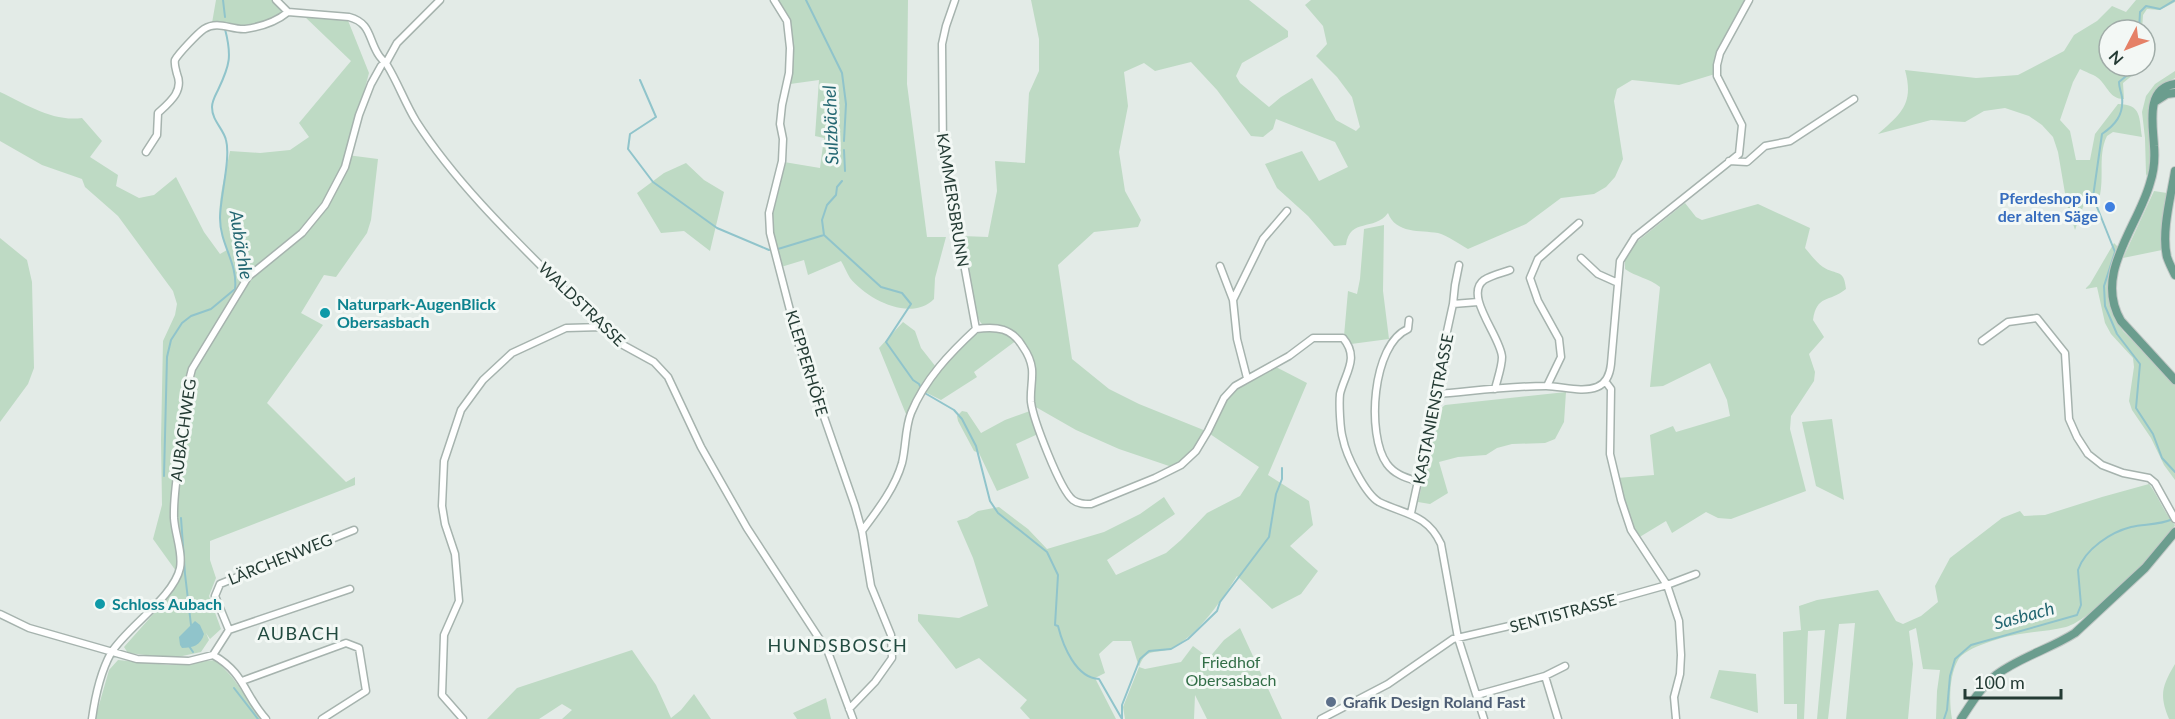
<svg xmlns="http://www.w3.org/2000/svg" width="2175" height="719" font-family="Lato,sans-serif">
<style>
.green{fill:#bedac4}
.water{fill:#90c4cb}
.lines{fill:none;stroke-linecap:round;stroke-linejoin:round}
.stream{stroke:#90c4cb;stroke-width:2}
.minor-casing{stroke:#a6b3ae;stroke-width:9}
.major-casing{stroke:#c2c8c6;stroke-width:10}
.minor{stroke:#fff;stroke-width:6}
.major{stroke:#6b9d8e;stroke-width:8}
.shop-dot{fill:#3f7fe0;stroke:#f3f8f5;stroke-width:2}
.culture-dot{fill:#0f9aa8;stroke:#f3f8f5;stroke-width:2}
.service-dot{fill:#5c6f8a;stroke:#f3f8f5;stroke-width:2}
.labels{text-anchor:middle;stroke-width:6;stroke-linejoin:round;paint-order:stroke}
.shop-label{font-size:16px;font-weight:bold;fill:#366cbe;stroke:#f3f8f5;text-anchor:end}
.street-label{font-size:16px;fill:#243b34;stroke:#f3f8f5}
.culture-label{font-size:16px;font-weight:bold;fill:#0d838f;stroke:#f3f8f5;text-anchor:start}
.park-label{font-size:16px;fill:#326e47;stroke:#f3f8f5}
.service-label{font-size:16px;font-weight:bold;fill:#4e5e75;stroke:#f3f8f5;text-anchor:start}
.water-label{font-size:18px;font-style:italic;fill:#246772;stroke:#f3f8f5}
.neighbourhood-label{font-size:18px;letter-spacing:1.5px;fill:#224b40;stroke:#f3f8f5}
</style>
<rect width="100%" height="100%" fill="#e3ebe7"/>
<path class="green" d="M216 0H275L283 10C274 30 230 25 212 23Z
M776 0H908L907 84 927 237H946L935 278 934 299C911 322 868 300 850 278 847 273 844 266 841 261L808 275 804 260 781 267 773 238 770 212 784 162 820 168 824 138 815 136 819 80 790 84C795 47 795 33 776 0Z
M1031 0H1249L1288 31V37L1242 63 1236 76 1240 83 1269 107 1281 97 1312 78 1336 120 1356 131 1360 127 1352 97 1337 77 1316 56 1327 44 1323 26 1305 5 1311 0H1750L1717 55 1715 74 1679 85 1632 80 1617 89 1614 101 1623 159 1615 177 1606 187 1594 194 1561 198 1526 224 1468 249C1459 244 1448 236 1438 233 1420 230 1396 234 1388 213 1374 232 1350 217 1346 245L1334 246 1308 216 1277 188 1265 164 1302 151 1319 181 1348 167 1335 142 1276 119 1273 129 1263 137 1251 136 1217 90 1191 62 1155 71 1144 63 1124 72 1128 106 1119 152 1125 191 1141 220 1138 227 1094 232 1058 265 1072 359 1109 389 1139 404 1206 431 1187 457 1172 467 1119 449 1076 430 1034 406C1034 383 1032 338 1007 327 1000 324 991 325 983 325 970 314 965 255 962 236L988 237 997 191 995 161 1025 163 1029 93 1039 71V39Z
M2136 0H2175V2L2160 10 2147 9 2143 15 2142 30H2109V66H2141L2139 70 2123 83 2124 99C2109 99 2108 86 2098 78 2093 74 2085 72 2080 69L2073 82 2060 120 2070 131 2076 160H2090L2095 134 2118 104C2142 104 2139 118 2142 137L2113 132 2107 136C2098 154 2104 175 2100 195L2085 201 2075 230 2067 205 2058 152 2053 137 2042 125 2029 116 2005 108 1984 111 1965 122 1931 120 1878 134C1902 113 1914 103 1905 70L1976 78 2018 75 2064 51 2074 35 2097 21 2112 6 2126 12Z
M304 16 347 18 369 73 347 155 378 159 371 220 367 233 336 277 324 275 301 313 323 325 267 403 346 482 355 477V485L210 541V560L216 578 209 596 221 629 210 639 206 633 209 640 201 652 173 658 128 653 124 647 164 602 180 575 177 512 189 389 193 371 206 342 194 360 185 381 183 417 173 478 171 509 178 553 176 571 153 539 162 505 161 440 163 341 175 315 177 304 173 291 118 216 85 187 82 179 42 165 0 141V92C26 104 52 122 82 118L102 141 90 157 118 175 116 186 139 198 154 195 176 177 204 232 220 254 227 250C212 215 223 186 230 151L260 153 290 150 309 137 299 123 351 61Z
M2175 71V78L2161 85 2154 93 2149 105 2152 164 2148 179 2146 174 2145 138 2142 112 2146 96 2155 84Z
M686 163 704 180 724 192 710 251 684 231 661 233 637 193 664 173Z
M2154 191 2167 193 2161 232 2162 250 2123 258Z
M1685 203 1696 217 1702 220 1758 204 1810 228 1805 248C1810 254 1817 263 1823 267 1837 276 1844 268 1846 289 1829 303 1817 294 1813 320L1824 337 1809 354 1815 372 1814 381 1791 416 1790 429 1806 491 1731 519 1718 518 1706 512 1672 533 1666 521 1638 538 1631 522 1617 478 1654 475 1650 435 1673 426 1676 432 1730 416 1727 400 1710 363 1663 386 1650 387 1660 287C1649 278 1636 277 1625 269V258L1634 244Z
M1384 225 1383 291 1389 339 1351 344 1344 336 1348 291 1357 294 1360 279 1364 229Z
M0 238 27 260 32 282 34 368 28 384 0 422Z
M2114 243 2118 247 2108 282 2112 312 2123 331 2175 384V480L2164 465 2151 438 2132 410 2129 401 2134 367 2133 358 2111 334 2105 323 2097 287 2085 289 2090 284Z
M903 322 915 331 921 348 936 367 918 392 908 419 879 348Z
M985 330 1004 331 1017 340 974 372 977 377 941 400 923 391C939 369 959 339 985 330Z
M1276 367 1307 383 1268 475 1309 501 1313 525 1290 546 1318 571 1301 594 1272 609 1237 576C1221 601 1200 633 1172 648 1158 655 1146 646 1139 667L1145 669 1181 662 1193 646 1209 658 1224 640 1240 628 1282 719H1207L1195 695 1194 719H1125L1123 707 1139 667 1131 641H1113L1099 654 1105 673 1095 678 1116 719H1030L1020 708 1027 700 979 658 956 669 918 621V614L959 618 988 606 973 558 957 521 967 518 978 511 999 507 1028 529 1047 549 1104 532 1140 514 1164 497 1175 514 1107 560 1116 575 1166 553 1181 540 1207 513 1240 496 1259 467 1210 434 1226 398 1236 388Z
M1566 392 1564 422 1555 439 1545 443 1512 444 1497 448 1486 455 1458 457 1439 462 1448 493 1430 504 1418 502 1439 410 1445 405Z
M962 411 967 412 981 433 1005 420 1030 411 1038 434 1016 444 1029 478 997 491 979 453 974 451 958 421 957 416Z
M1832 419 1844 500 1816 486 1802 422Z
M2149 484C2159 497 2164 513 2175 525 2167 548 2090 621 2066 627 2051 631 2035 631 2020 634 2006 636 1965 647 1958 660 1949 676 1949 702 1952 719H1936L1937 691 1940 670 1923 669 1916 628 1909 631 1913 664 1908 719H1846L1855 623 1839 624 1828 719H1817L1825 630 1808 631 1804 719H1797V704H1784L1783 632 1801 630 1799 606 1817 600 1878 590 1896 621 1903 624 1921 616 1938 602 1935 586 1950 558 2002 518 2020 511 2024 516 2045 515 2102 497Z
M632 650 656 685 671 718 681 710 694 694 711 719H562L572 710 562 704 539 719H487L517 688Z
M118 660 169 665 216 660 232 677 262 719H95L109 670Z
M2175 664V719H2169C2159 695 2162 686 2175 664Z
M1719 670 1756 674 1758 713 1710 698Z
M826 698 831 719H797L793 713Z"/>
<path class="water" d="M195 621 200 625 204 634C201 645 193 648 182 648L180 645 179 637Z"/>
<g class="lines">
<path class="stream" d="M223 0 225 17
M806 0 842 73 846 104 844 141
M2139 30 2140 12 2146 6 2160 9 2175 0
M2138 66 2119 82C2119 88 2121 91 2122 97 2124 115 2115 125 2102 134L2093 197 2115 252 2104 286 2105 306 2117 334 2140 364 2136 408 2153 434 2162 458 2175 472
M640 80 656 117 630 134 628 149 653 182 717 228 769 250
M844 150 845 171
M842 181 837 187 836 195 827 205 822 220 824 235 881 287 902 293 911 304 886 342 913 380 919 384 923 392 954 410 962 419 976 446 990 501 998 513 1047 552 1058 575 1055 625 1058 626C1063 646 1076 678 1099 679L1122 719
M778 249 824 235
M164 476 167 357 171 340 182 323 191 316 211 309 235 289C238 263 220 245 220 218 220 198 231 158 226 140 223 128 212 121 212 107 212 101 215 96 218 90 230 65 232 56 225 29
M181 518 185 574 191 625
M189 646 193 652
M234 688 258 719
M1122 719V705L1140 659 1149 651 1171 649 1188 639 1217 611 1220 602 1269 537 1276 494 1282 479V468
M1944 719 1947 710 1950 676 1955 659 1971 645 2077 615 2081 605 2078 570C2085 549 2111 532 2131 527 2145 524 2160 525 2173 519"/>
<g class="minor-casing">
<path id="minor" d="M276 0 288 12 349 17C371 23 368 38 378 54 380 58 384 61 387 65 398 83 405 103 416 121 464 196 540 263 602 327L623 345 654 362 668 377 701 447 747 528 828 652 853 719
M774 0 787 21 790 48 789 73 782 105 780 124 783 139 782 161 769 213 770 233 799 345 855 506 862 531 871 586 891 635 892 658 875 682 849 709
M955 0 946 26 942 44 943 150 976 329
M386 63 397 43 440 0
M146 152 157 135 158 113C170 102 184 91 177 74 176 70 174 64 175 60 178 54 198 33 204 29 218 20 231 30 245 29 260 27 277 21 288 12
M1729 161 1747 162 1765 146 1790 141 1854 99
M1581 258 1598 274 1618 283
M1220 266 1233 300 1237 339 1247 378
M1233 300 1263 239 1287 211
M1453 304 1455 285 1459 265
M1409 320 1408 329C1372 344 1366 435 1387 464 1395 475 1407 478 1419 482
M1982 341 2008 322 2037 318 2065 353 2069 419 2077 437 2088 454 2102 465 2123 473 2149 478 2155 483 2175 519
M1605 381 1611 389 1610 454 1621 500 1631 530 1667 585 1679 621 1681 655 1680 674 1674 697 1676 719
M1547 386 1561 357 1559 339 1538 301 1530 278 1538 259 1579 223
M1495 389C1497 380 1502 367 1502 357 1501 337 1463 295 1484 280 1492 275 1502 273 1510 270
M1437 394C1473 391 1510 386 1546 386 1561 386 1582 393 1597 387 1607 383 1610 374 1611 364L1620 261 1635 237 1739 154 1742 125 1717 76V65L1720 53 1749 0
M1411 513 1437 394 1446 336 1453 304 1478 302
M862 531C877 511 895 488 902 463 906 447 905 428 911 413 925 379 950 353 976 329 997 326 1012 328 1023 347 1028 354 1031 361 1032 369 1033 380 1030 391 1031 402 1033 419 1060 490 1073 500 1078 504 1084 504 1091 504L1155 478 1181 465 1196 451 1208 431 1224 398 1235 386 1289 356 1313 338H1343C1360 358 1345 373 1340 394 1339 403 1340 430 1343 439 1346 455 1365 494 1379 502 1406 515 1427 514 1441 544L1458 638 1484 719
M0 614 29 628 137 659 189 661 213 655C245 673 244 695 266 719
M229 630 215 596 220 584 354 530
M213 655 229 630 350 589
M1545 676 1565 666
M242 681 346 643 359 648 366 691 322 719
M1477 695 1545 676 1558 719
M92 719C95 697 100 673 111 653 126 628 174 597 180 568 183 552 175 535 174 518 173 484 182 452 185 418 187 401 187 385 192 369L248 277 302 233 325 205 345 167 359 115 371 84 381 66
M463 719 442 695 444 635 459 601 455 554 445 524 442 506 444 461 461 410 483 380 512 353 566 328 602 327
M1321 719 1388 684 1453 639 1570 612 1667 585 1696 574"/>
</g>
<g class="major-casing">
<path id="major" d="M2175 84C2145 88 2153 125 2154 146 2155 158 2154 171 2150 183 2138 227 2093 274 2121 321L2175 380
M2156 101 2167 94 2175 93
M2175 171C2171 196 2161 232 2167 257 2169 263 2172 269 2175 275
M1961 719C1971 704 1981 687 1996 675 2020 657 2050 649 2075 633L2145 568 2175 532"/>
</g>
<use href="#minor" class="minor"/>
<use href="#major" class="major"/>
</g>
<circle class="shop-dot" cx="2110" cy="207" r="6"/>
<g class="culture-dot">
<circle cx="325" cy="313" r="6"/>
<circle cx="100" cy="604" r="6"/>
</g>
<circle class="service-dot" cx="1331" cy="702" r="6"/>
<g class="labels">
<g class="shop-label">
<text x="2098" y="204">Pferdeshop in<tspan x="2098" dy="18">der alten Säge</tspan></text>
</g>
<g class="street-label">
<text transform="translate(953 200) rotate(81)" y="6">KAMMERSBRUNN</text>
<text transform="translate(582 304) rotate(44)" y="6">WALDSTRASSE</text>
<text transform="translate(807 363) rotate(73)" y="6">KLEPPERHÖFE</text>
<text transform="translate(1433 409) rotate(-79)" y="6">KASTANIENSTRASSE</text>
<text transform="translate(183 430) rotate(-82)" y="6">AUBACHWEG</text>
<text transform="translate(280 559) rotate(-22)" y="6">LÄRCHENWEG</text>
<text transform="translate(1563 613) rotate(-15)" y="6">SENTISTRASSE</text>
</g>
<g class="culture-label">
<text x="337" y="310">Naturpark-AugenBlick<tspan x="337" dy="18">Obersasbach</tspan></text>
<text x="112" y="610">Schloss Aubach</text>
</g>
<g class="park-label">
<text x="1231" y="668">Friedhof<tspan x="1231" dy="18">Obersasbach</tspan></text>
</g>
<g class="service-label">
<text x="1343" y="708">Grafik Design Roland Fast</text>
</g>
<g class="water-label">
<text transform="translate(831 125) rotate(-92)" y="6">Sulzbächel</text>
<text transform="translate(241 245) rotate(81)" y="6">Aubächle</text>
<text transform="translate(2024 616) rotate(-15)" y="6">Sasbach</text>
</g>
<g class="neighbourhood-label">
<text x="299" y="640">AUBACH</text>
<text x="838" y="652">HUNDSBOSCH</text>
</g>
</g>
<g transform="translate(2127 48) rotate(228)"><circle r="28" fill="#f3f8f5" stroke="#a0aca8" stroke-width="1.5"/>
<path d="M0-4.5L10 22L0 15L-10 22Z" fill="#e58167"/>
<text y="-9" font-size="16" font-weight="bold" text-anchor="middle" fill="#243b34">N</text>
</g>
<path d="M1965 689v9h96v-9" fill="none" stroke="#243b34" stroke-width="3"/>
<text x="1974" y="689" font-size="18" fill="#243b34" stroke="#f3f8f5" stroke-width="4.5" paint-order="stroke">100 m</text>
</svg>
